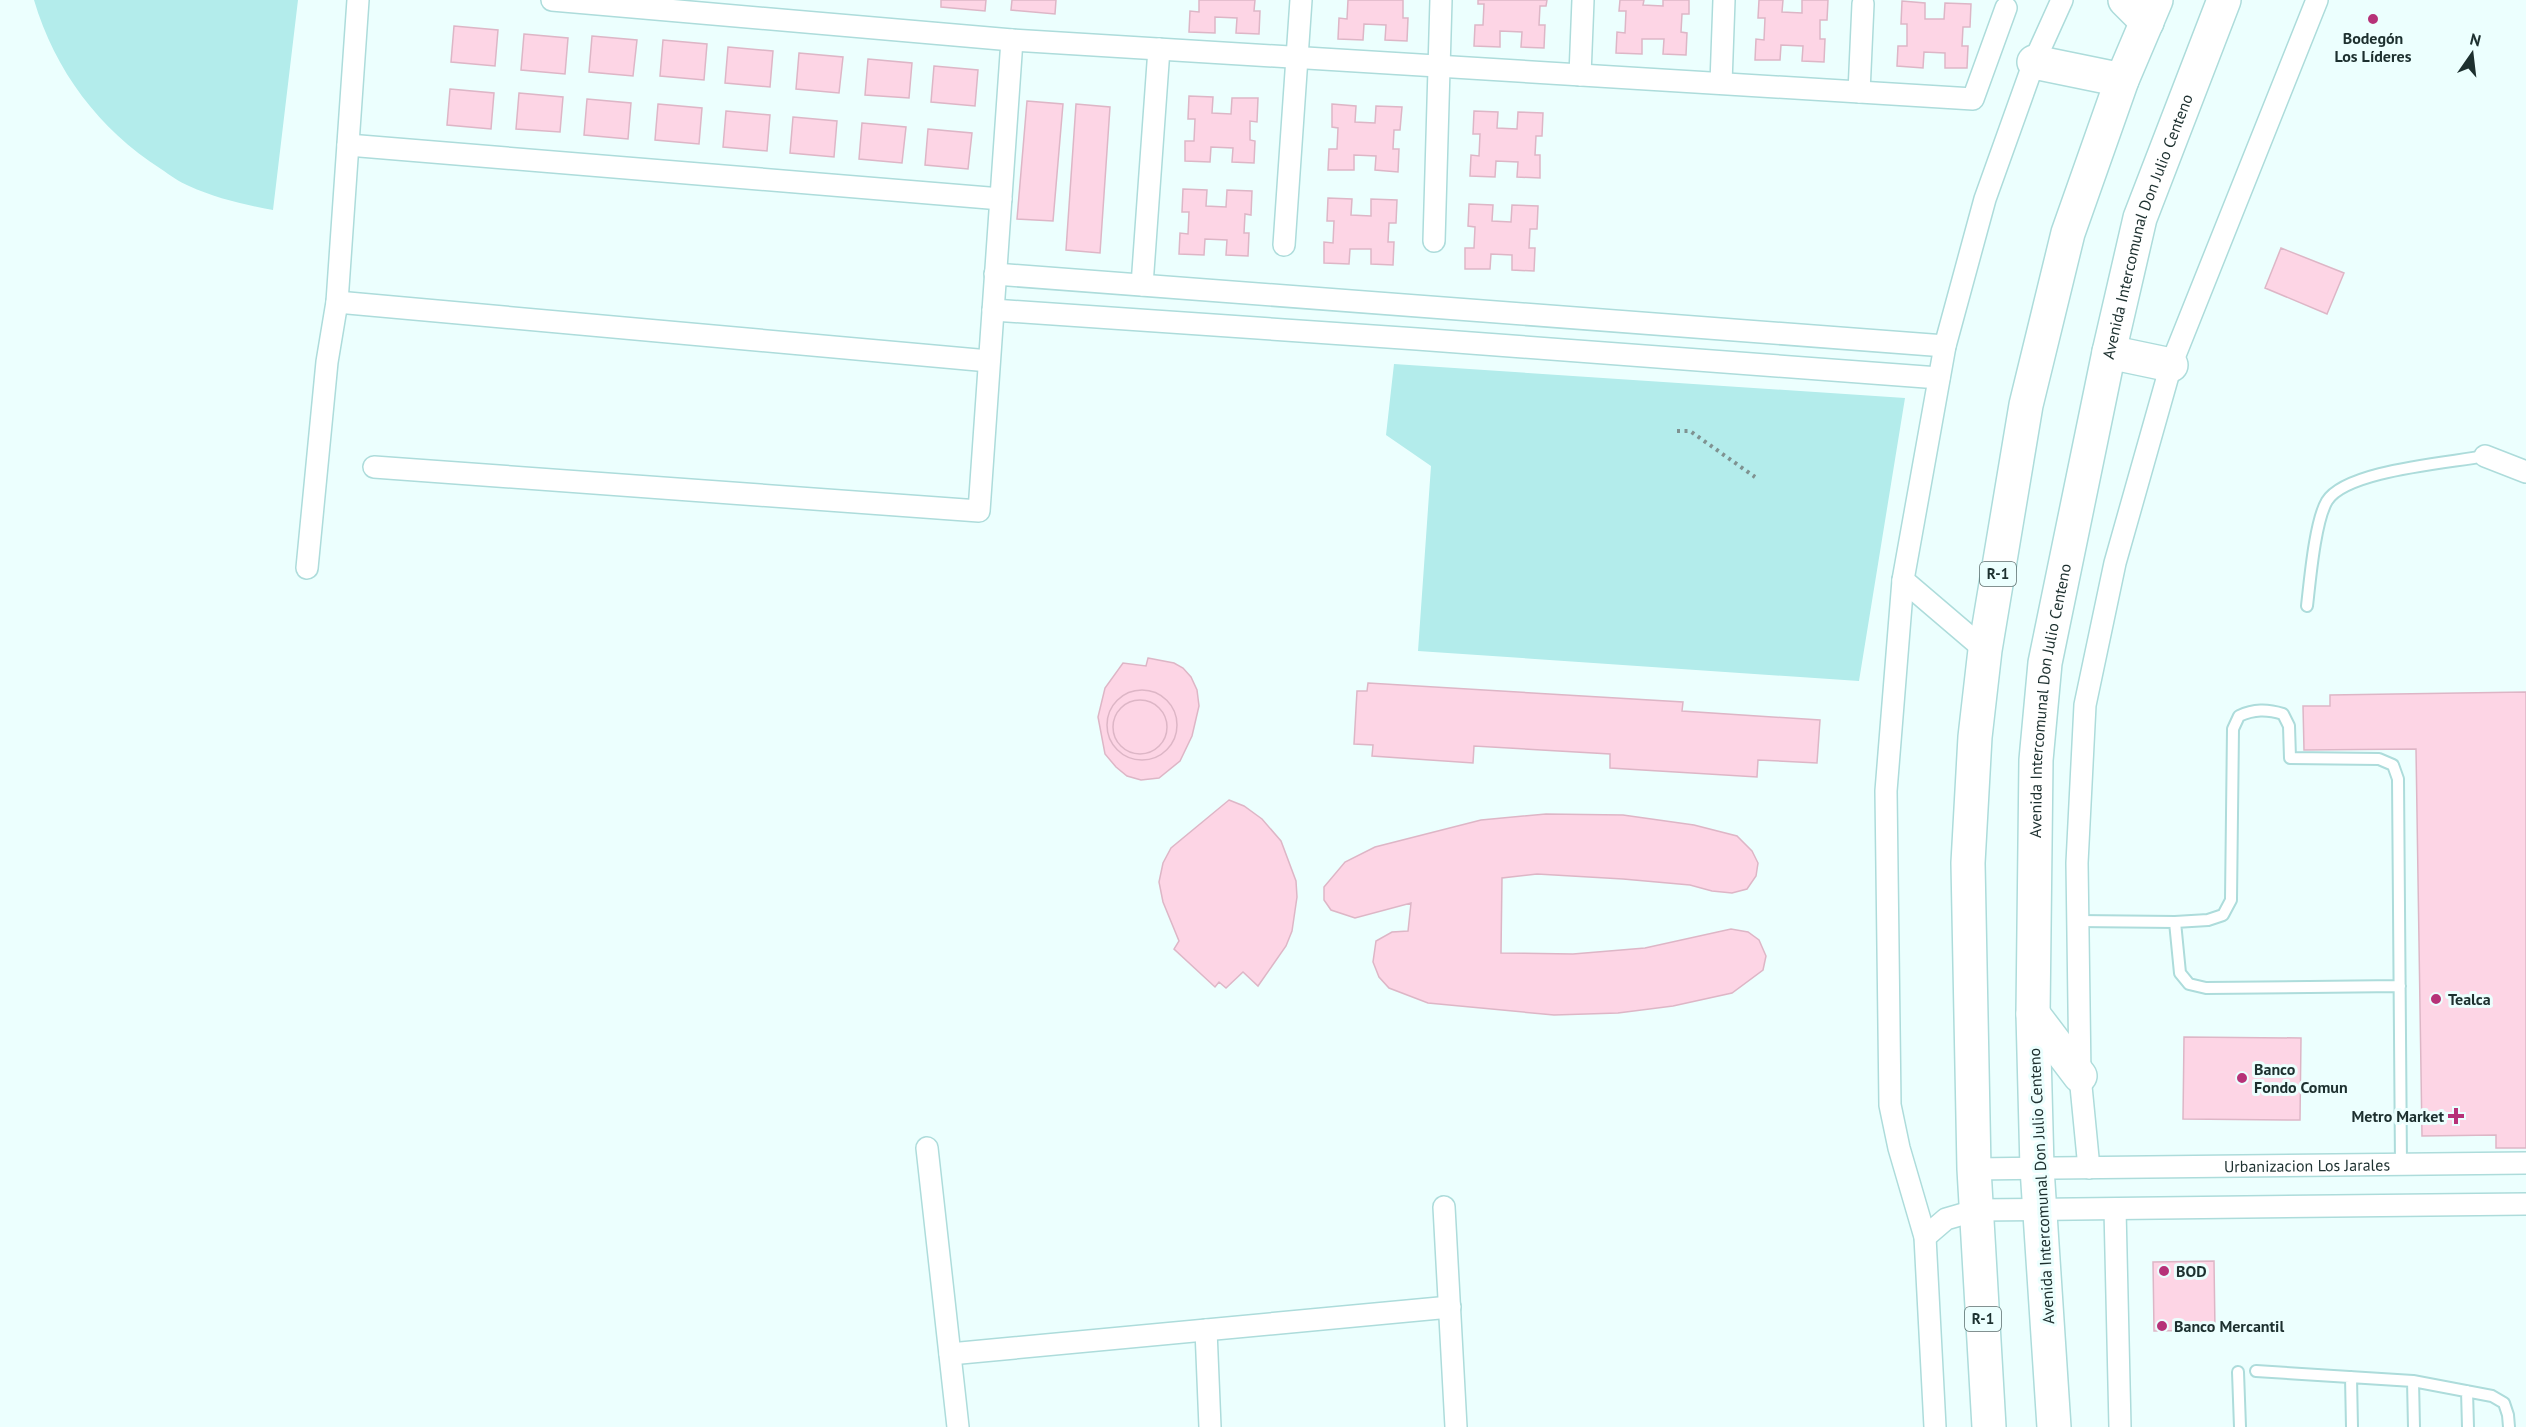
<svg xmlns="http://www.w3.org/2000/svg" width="2526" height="1427" font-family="'PT Sans',sans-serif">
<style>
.green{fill:#b3eceb}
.building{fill:#fdd5e5;stroke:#ddb6c6;stroke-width:1.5}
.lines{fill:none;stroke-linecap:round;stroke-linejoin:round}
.lane-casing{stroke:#addcdb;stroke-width:14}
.street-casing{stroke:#addcdb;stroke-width:24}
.primary-casing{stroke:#addcdb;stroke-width:36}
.path{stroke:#7f9291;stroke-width:4;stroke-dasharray:3 4.5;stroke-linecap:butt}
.lane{stroke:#fff;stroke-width:10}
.street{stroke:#fff;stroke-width:21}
.primary{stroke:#fff;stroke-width:33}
.poi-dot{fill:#b63278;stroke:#ecfffe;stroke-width:2}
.labels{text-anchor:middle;stroke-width:6;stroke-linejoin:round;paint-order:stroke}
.shield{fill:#ecfffe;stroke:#5b6e6d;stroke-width:1.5}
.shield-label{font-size:15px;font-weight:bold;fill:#1d302f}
.poi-label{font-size:16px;font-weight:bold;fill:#1d302f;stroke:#ecfffe;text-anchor:start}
.street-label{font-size:16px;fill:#1d302f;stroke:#ecfffe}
</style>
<rect width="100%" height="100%" fill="#ecfffe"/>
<path class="green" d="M34 0H298L273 210C245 205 215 198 189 186 179 182 170 175 161 169 99 129 55 71 34 0Z
M1394 364 1905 398 1859 681 1418 651 1431 466 1386 435Z"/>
<path class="building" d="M941 0H986L985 11 941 7Z
M1012 0H1056L1055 14 1011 10Z
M1199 0H1255L1254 11H1260L1259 34 1236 33 1237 18 1215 17V33L1189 32 1190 11 1199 12Z
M1348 0H1403V18H1408L1407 41 1385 40 1386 25 1364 24 1363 40 1338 39 1339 18 1347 19Z
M1478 0H1547L1546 6H1540L1539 25H1545L1544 48 1521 47 1522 32 1500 31V47L1474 46 1475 25H1483L1484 4H1478Z
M1620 0H1644L1643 5 1663 6V0H1689V14H1682L1681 32 1687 33 1686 55 1663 54 1664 39H1642V54L1616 53 1617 32 1625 33 1626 11H1619Z
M1759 0H1783L1782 12 1802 13V0H1828L1827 20H1820V39H1825L1824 62 1802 61 1803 46 1781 45 1780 60H1755L1756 39 1764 40 1765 18H1758Z
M1902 1 1925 3V19H1944L1945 3 1971 4 1970 27H1963L1962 46H1968L1967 68H1945V53L1924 52 1923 68 1897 66 1898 46H1907V24H1901Z
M454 26 498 30 495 66 451 62Z
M524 34 568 38 565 74 521 70Z
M592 36 637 40 633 76 589 72Z
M663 40 707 44 704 80 660 76Z
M728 47 773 51 770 87 725 83Z
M799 53 843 57 839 93 796 89Z
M868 59 912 63 909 98 865 95Z
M934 66 978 70 975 106 931 102Z
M450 89 494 93 491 129 447 125Z
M519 93 563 97 560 132 516 129Z
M1189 96 1213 97 1212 113 1231 114 1232 98H1258L1257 122 1250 121V140L1255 141 1254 163 1232 162 1233 148 1211 147 1210 162 1185 161V141H1194L1195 119H1188Z
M587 99 631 103 628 139 584 135Z
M1027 101 1063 104 1053 221 1017 219Z
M658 104 702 108 699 144 655 140Z
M1076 104 1110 107 1100 253 1066 250Z
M1332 104 1356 106 1355 122 1375 123 1376 106 1402 107 1400 130H1394L1393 149H1399L1398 172 1375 170 1376 156 1354 155V170H1328L1329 149H1337L1338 128 1332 127Z
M726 111 770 115 767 151 723 147Z
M1474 111 1498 112 1497 128 1517 129 1518 112 1543 113 1542 136H1536L1535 155H1540V178L1517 177 1518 162 1496 161 1495 177 1470 176 1471 155 1479 156 1480 134H1473Z
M793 117 837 121 834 157 790 153Z
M862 123 906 127 902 163 859 159Z
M928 129 972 133 968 169 925 165Z
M1183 189 1207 190 1206 206 1226 207 1227 190 1252 191 1251 215 1245 214 1244 233H1249L1248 256 1226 255 1227 240 1205 239 1204 255 1179 254 1180 233 1188 234 1189 212H1182Z
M1328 198 1352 199 1351 215 1371 216V199L1397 200 1396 223H1389L1388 242H1394L1393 265 1371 264V249H1350L1349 264 1324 263V242L1333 243 1334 221H1327Z
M1469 204 1493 205 1492 221 1511 222 1512 205 1538 206 1537 229H1530L1529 248H1535L1534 271 1512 270V255L1491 254 1490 269H1465V248H1474L1475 227 1468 226Z
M2281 248 2344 273 2327 314 2265 288Z
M1148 658 1174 663 1183 668 1191 677 1197 690 1199 706 1192 736 1180 761 1159 778 1141 780 1127 776 1116 767 1105 754 1098 717 1105 688 1123 663 1146 666Z
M1368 683 1683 702 1682 711 1820 720 1817 763 1758 760 1757 777 1610 768V754L1474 746 1473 763 1372 756 1373 745 1354 744 1357 691H1367Z
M1107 725a35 35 0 1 1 70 0a35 35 0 1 1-70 0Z
M2526 692V1148H2496V1135L2422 1136 2416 749 2304 750 2303 706H2330V695Z
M1113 727a27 27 0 1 1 54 0a27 27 0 1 1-54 0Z
M1229 800 1244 806 1262 819 1281 841 1296 881 1297 897 1292 931 1286 946 1258 986 1243 972 1226 988 1219 982 1215 987 1174 949 1179 941 1163 902 1159 882 1163 863 1171 848Z
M1546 814 1623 815 1694 825 1737 836 1752 851 1758 863 1756 876 1747 889 1732 893 1712 891 1690 885 1623 879 1537 874 1502 878 1501 953 1573 954 1645 948 1731 929 1748 932 1759 940 1766 956 1763 970 1732 993 1673 1006 1618 1013 1554 1015 1428 1003 1389 988 1379 977 1373 962 1376 941 1392 932 1408 931 1411 903 1355 918 1331 910 1324 900V887L1345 862 1375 847 1481 820Z
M2184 1037 2301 1038 2300 1120 2183 1119Z
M2214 1261 2215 1330 2154 1331 2153 1262Z"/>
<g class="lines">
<g class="lane-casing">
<path id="lane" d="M2307 606C2310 580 2315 521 2327 501 2346 470 2449 463 2485 456
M2078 921 2175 922 2208 920 2223 915 2231 900 2233 729 2239 716C2254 709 2267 709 2283 714L2289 726 2290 758 2379 759 2393 765 2398 779 2401 1165
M2175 922 2180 973 2189 984 2206 988 2400 986
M2256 1371 2413 1381 2492 1396 2504 1403 2508 1415 2509 1427
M2238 1372 2240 1427
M2351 1377 2352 1427
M2413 1381 2414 1427
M2467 1391 2468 1427"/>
</g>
<g class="street-casing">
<g id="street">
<path d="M552 0 1012 40 1973 99 2006 8"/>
<path d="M1580 75 1583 0"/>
<path d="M1721 83 1724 0"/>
<path d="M1859 92 1863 4"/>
<path d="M348 145 1001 199"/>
<path d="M1434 241 1441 0"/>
<path d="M1284 245 1301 0"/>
<path d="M995 274 1945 346"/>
<path d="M1142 285 1159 49"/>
<path d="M337 302 989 361"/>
<path d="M993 310 1417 339 1939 378"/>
<path d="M2485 456 2526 472"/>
<path d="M374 467 979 511 1012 40"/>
<path d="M307 568 327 362 337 302 358 0"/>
<path d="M1903 580 1886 791 1890 1105 1899 1148 1925 1237 1935 1427"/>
<path d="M1985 650 1903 580 1945 346 1985 199 2034 62 2062 0"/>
<path d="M927 1148 958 1427"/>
<path d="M2089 1168 2080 1076 2077 863 2085 705 2115 563 2171 365 2317 0"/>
<path id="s1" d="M1974 1169 2526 1163"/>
<path d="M1444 1207 1456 1427"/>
<path d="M2115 1209 2120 1427"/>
<path d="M1925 1237 1946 1219 1977 1210 2526 1204"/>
<path d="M1206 1330 1210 1427"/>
<path d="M950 1354 1450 1307"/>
</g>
</g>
<g class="primary-casing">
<g id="primary">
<path d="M2125 0 2147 22"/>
<path d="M2034 62 2122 80"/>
<path d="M2109 352 2171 365"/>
<path d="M2033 1014 2080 1076"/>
<path d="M1989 1427 1974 1169 1968 863 1975 737 1985 650 2026 405 2068 233 2122 80 2156 0"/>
<path id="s2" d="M2054 1427 2037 1168 2033 1014 2036 760 2045 663 2109 352 2140 218 2224 0"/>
</g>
</g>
<path class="path" d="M1677 431H1690L1755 477"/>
<use href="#lane" class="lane"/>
<use href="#street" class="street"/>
<use href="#primary" class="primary"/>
</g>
<g class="poi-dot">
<circle cx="2373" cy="19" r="6"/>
<circle cx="2436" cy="999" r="6"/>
<circle cx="2242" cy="1078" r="6"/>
<path d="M2453 1107h6v6h6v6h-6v6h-6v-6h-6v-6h6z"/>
<circle cx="2164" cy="1271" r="6"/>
<circle cx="2162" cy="1326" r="6"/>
</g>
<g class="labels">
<g class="shield">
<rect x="1980" y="562" width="36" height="24" rx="4.5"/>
<rect x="1965" y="1307" width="36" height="24" rx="4.5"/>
</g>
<g class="shield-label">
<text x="1998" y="579">R-1</text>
<text x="1983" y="1324">R-1</text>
</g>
<g class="poi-label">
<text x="2373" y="44" text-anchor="middle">Bodegón<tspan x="2373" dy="18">Los Líderes</tspan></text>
<text x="2448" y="1005">Tealca</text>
<text x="2254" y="1075">Banco<tspan x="2254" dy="18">Fondo Comun</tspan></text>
<text x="2444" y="1122" text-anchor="end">Metro Market</text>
<text x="2176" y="1277">BOD</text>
<text x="2174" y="1332">Banco Mercantil</text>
</g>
<g class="street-label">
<text dy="6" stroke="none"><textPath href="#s2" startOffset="1214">Avenida Intercomunal Don Julio Centeno</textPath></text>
<text dy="6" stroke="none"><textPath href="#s2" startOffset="728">Avenida Intercomunal Don Julio Centeno</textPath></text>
<text dy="6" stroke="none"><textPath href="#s1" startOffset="333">Urbanizacion Los Jarales</textPath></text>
<text transform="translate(2041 1186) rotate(-93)" y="6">Avenida Intercomunal Don Julio Centeno</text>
</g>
</g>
<g transform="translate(2472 54) rotate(14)" stroke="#ecfffe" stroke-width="4.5" paint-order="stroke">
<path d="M0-4.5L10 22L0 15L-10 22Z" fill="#1d302f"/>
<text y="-9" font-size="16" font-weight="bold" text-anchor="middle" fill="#1d302f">N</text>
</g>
</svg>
